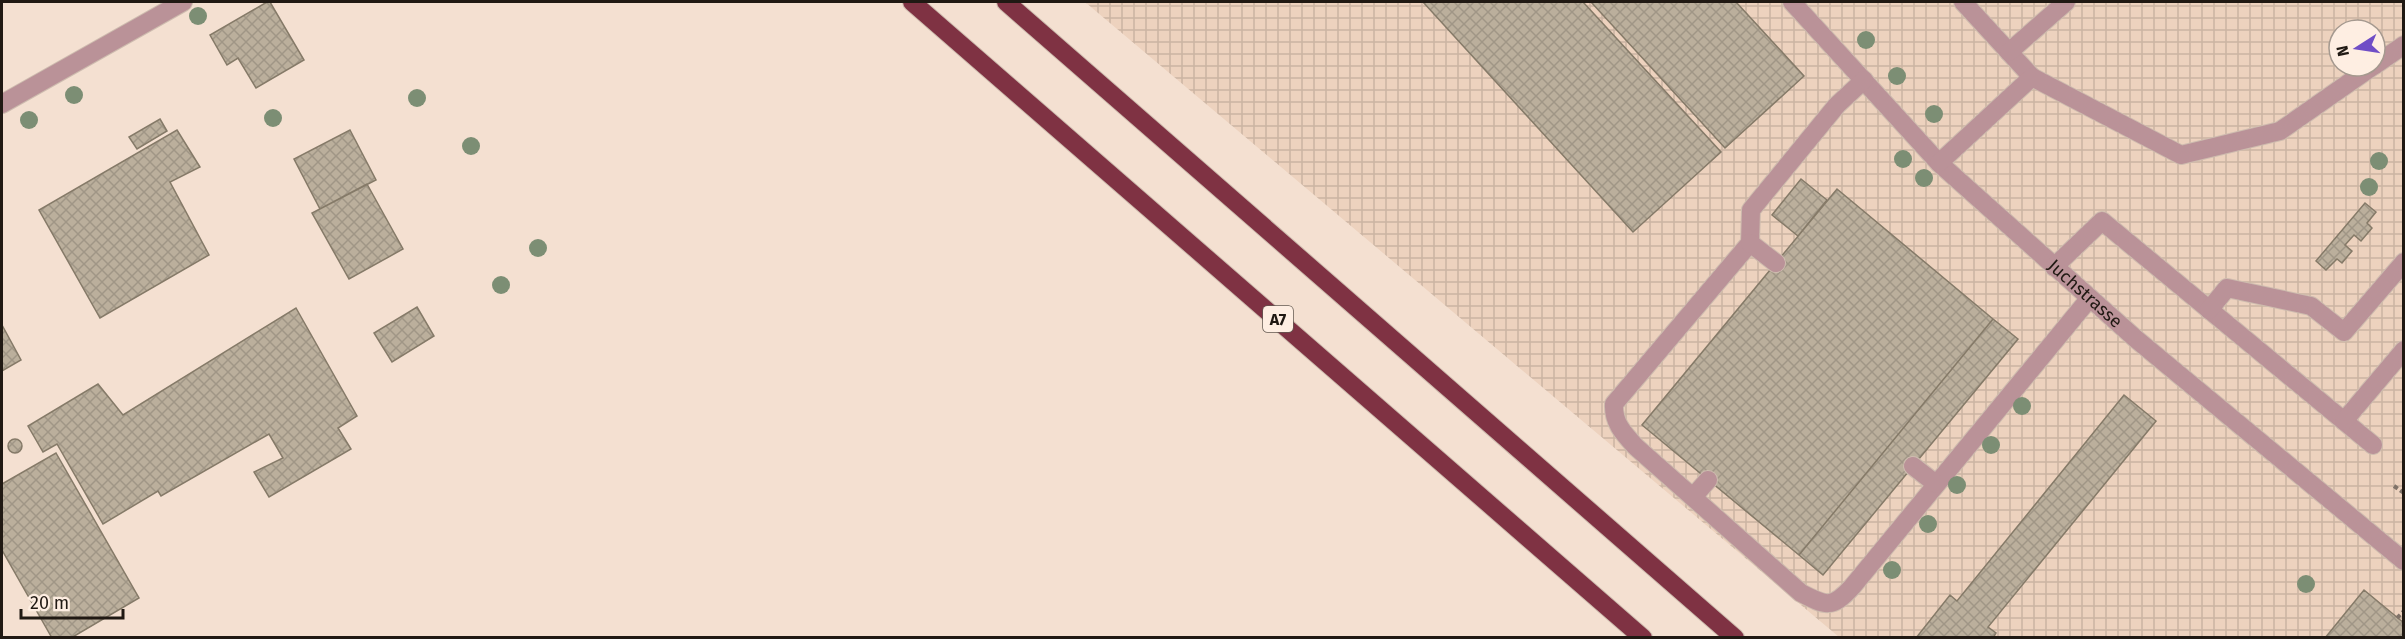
<svg xmlns="http://www.w3.org/2000/svg" width="2405" height="639" font-family="'Fira Sans',sans-serif">
<style>
.industrial{fill:url(#industrial-grid);fill-rule:evenodd}
.building{fill:url(#building-cross-hatch);stroke:#857a68;stroke-width:1.5}
.lines{fill:none;stroke-linecap:round;stroke-linejoin:round}
.minor-casing{stroke:#cebcaf;stroke-width:20}
.highway-casing{stroke:#cebcaf;stroke-width:20}
.path{stroke:#807369;stroke-width:4;stroke-dasharray:4.5 3;stroke-linecap:butt}
.minor{stroke:#ba9298;stroke-width:18}
.highway{stroke:#7f3243;stroke-width:18}
.tree{fill:#7c8e74}
.labels{text-anchor:middle;stroke-width:4.5;stroke-linejoin:round;paint-order:stroke}
.shield{fill:#feeee2;stroke:#635951;stroke-width:1.5}
.shield-label{font-size:16px;font-weight:bold;fill:#201913}
.street-label{font-size:18px;fill:#201913;stroke:#feeee2}
</style>
<defs>
<pattern id="industrial-grid" width="8" height="8" patternUnits="userSpaceOnUse" patternTransform="scale(1.5)"><rect width="8" height="8" fill="#edd2be"/><path d="M0 4h8M4 0v8" fill="none" stroke="#cbb4a2"/></pattern>
<pattern id="building-cross-hatch" width="8" height="8" patternUnits="userSpaceOnUse" patternTransform="scale(1.5)"><rect width="8" height="8" fill="#bbaf9c"/><path d="M0 0l8 8M0 8l8-8" fill="none" stroke="#a09686"/></pattern>
</defs>
<rect width="100%" height="100%" fill="#f4e0d1"/>
<path class="industrial" d="M1085 2H2403V637H1839ZM2339 30H2375V66H2339Z"/>
<path class="building" d="M267 2H270L304 60 256 88 238 58 227 65 210 35Z
M1423 2H1583L1721 152 1633 232Z
M1591 2H1736L1804 76 1725 148Z
M160 119 167 131 137 149 129 137Z
M177 130 200 167 170 182 209 255 100 318 39 210Z
M350 130 376 180 320 209 294 159Z
M1801 179 1827 200 1798 236 1772 215Z
M367 184 403 249 349 279 312 213Z
M1837 189 1993 319 1799 555 1642 425Z
M2365 203 2376 212 2367 223 2372 228 2361 241 2354 235 2345 245 2352 251 2342 263 2337 259 2326 270 2316 261Z
M417 307 434 336 392 362 374 333Z
M296 308 357 416 338 428 351 449 269 497 254 472 283 458 269 434 161 496 158 491 103 524 57 444 43 452 28 426 98 384 123 415Z
M1993 319 2018 339 1823 575 1799 555Z
M2 325 21 360 2 371Z
M2124 395 2156 421 1988 627 1996 633 1993 638H1916L1950 595 1957 601Z
M8 446a7 7 0 1 1 14 0a7 7 0 1 1-14 0Z
M56 453 139 598 71 638H52L2 550V484Z
M2364 590 2404 623V638H2325Z"/>
<g class="lines">
<g class="minor-casing">
<g id="minor">
<path id="s1" d="M1792 2 1939 163 2136 339 2404 561"/>
<path d="M1963 2 2032 77"/>
<path d="M2009 52 2066 2"/>
<path d="M2375 65 2404 45"/>
<path d="M1864 80 1837 105 1751 210 1750 243 1614 404C1613 423 1624 434 1636 447L1801 593C1826 606 1832 609 1852 587L2089 299"/>
<path d="M2 104 183 2"/>
<path d="M1939 163 2032 77 2181 155 2280 131 2373 66"/>
<path d="M1750 243 1776 263"/>
<path d="M2054 267 2102 221 2373 445"/>
<path d="M2209 310 2227 288 2311 306 2344 332 2404 262"/>
<path d="M2344 421 2404 350"/>
<path d="M1913 466 1936 484"/>
<path d="M1693 497 1708 480"/>
</g>
</g>
<g class="highway-casing">
<path id="highway" d="M912 2 1643 638
M1006 2 1735 638"/>
</g>
<path class="path" d="M2394 486 2404 493
M2397 618 2404 611"/>
<use href="#minor" class="minor"/>
<use href="#highway" class="highway"/>
</g>
<g class="tree">
<circle cx="198" cy="16" r="9"/>
<circle cx="1866" cy="40" r="9"/>
<circle cx="1897" cy="76" r="9"/>
<circle cx="74" cy="95" r="9"/>
<circle cx="417" cy="98" r="9"/>
<circle cx="1934" cy="114" r="9"/>
<circle cx="273" cy="118" r="9"/>
<circle cx="29" cy="120" r="9"/>
<circle cx="471" cy="146" r="9"/>
<circle cx="1903" cy="159" r="9"/>
<circle cx="2379" cy="161" r="9"/>
<circle cx="1924" cy="178" r="9"/>
<circle cx="2369" cy="187" r="9"/>
<circle cx="538" cy="248" r="9"/>
<circle cx="501" cy="285" r="9"/>
<circle cx="2022" cy="406" r="9"/>
<circle cx="1991" cy="445" r="9"/>
<circle cx="1957" cy="485" r="9"/>
<circle cx="1928" cy="524" r="9"/>
<circle cx="1892" cy="570" r="9"/>
<circle cx="2306" cy="584" r="9"/>
</g>
<g class="labels">
<rect class="shield" x="1263" y="306" width="30" height="26" rx="4.5"/>
<g class="shield-label">
<text x="1278" y="325">A7</text>
</g>
<g class="street-label">
<text dy="6" stroke="none"><textPath href="#s1" startOffset="414">Juchstrasse</textPath></text>
</g>
</g>
<rect width="2405" height="639" fill="none" stroke="#201913" stroke-width="6"/>
<g transform="translate(2357 48) rotate(258)"><circle r="28" fill="#feeee2" stroke="#a5998f" stroke-width="1.5"/>
<path d="M0-4.5L10 22L0 15L-10 22Z" fill="#6f4dc6"/>
<text y="-9" font-size="16" font-weight="bold" text-anchor="middle" fill="#201913">N</text>
</g>
<path d="M21 609v9h102v-9" fill="none" stroke="#201913" stroke-width="3"/>
<text x="30" y="609" font-size="18" fill="#201913" stroke="#feeee2" stroke-width="4.5" paint-order="stroke">20 m</text>
</svg>
